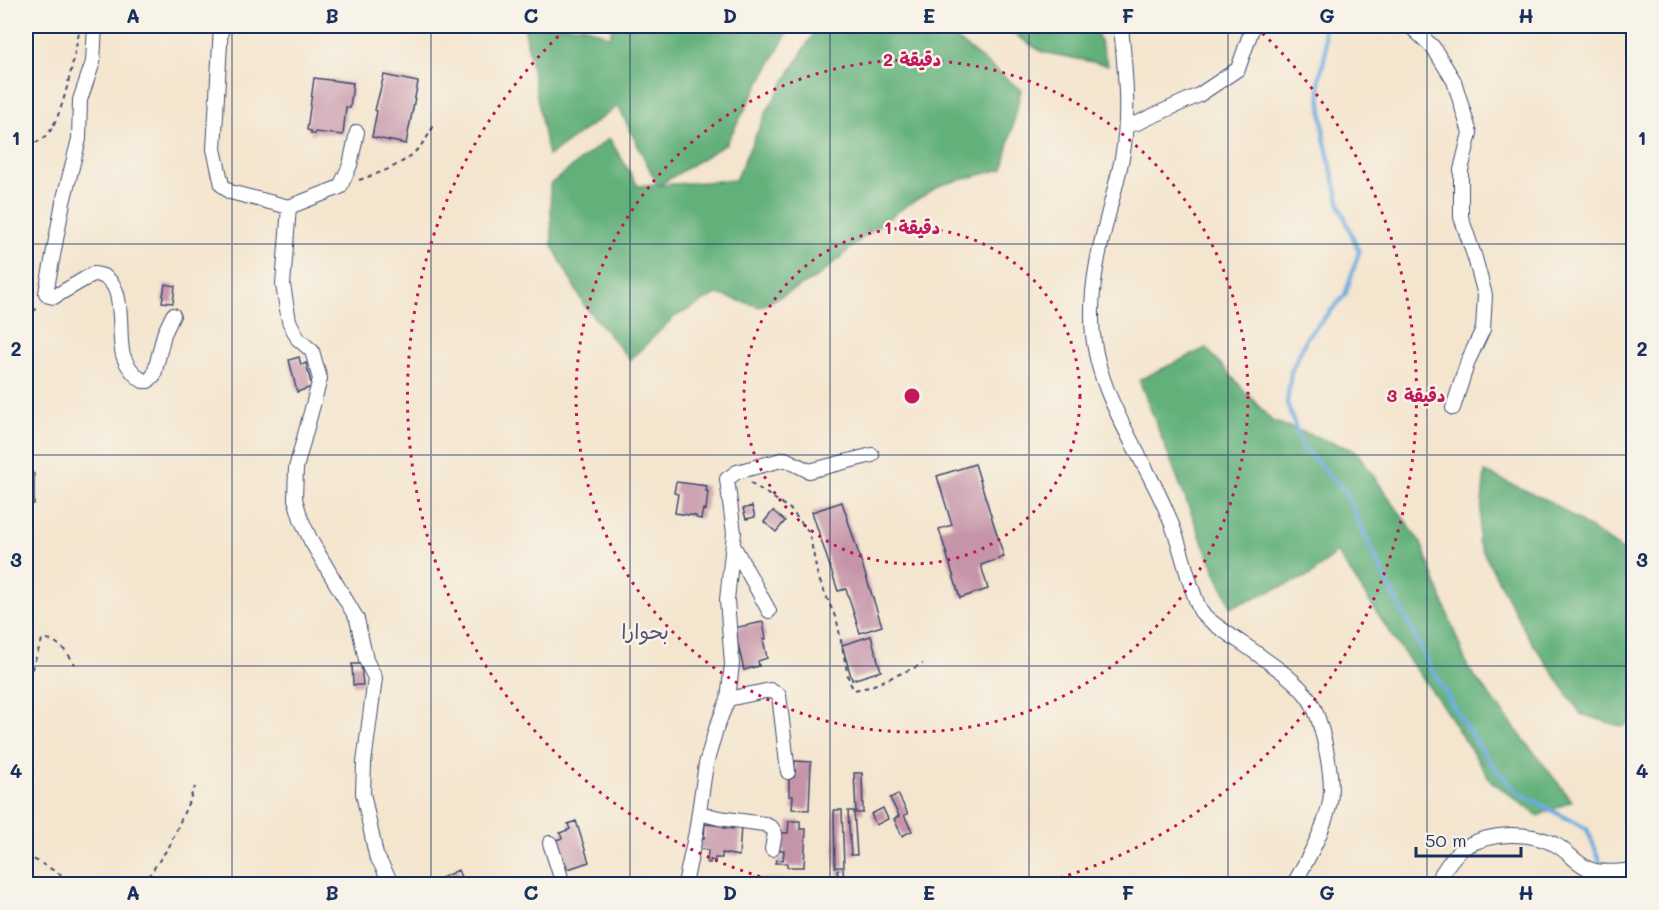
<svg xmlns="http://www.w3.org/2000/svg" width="1659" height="910" font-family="Mali,'Playpen Sans Arabic',sans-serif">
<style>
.forest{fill:#62b07a;stroke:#3e706c;stroke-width:1.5}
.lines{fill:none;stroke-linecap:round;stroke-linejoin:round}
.stream{stroke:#6aa9dd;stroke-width:4.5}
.building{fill:#c694a9}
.minor-casing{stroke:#3c4a6f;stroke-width:16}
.path{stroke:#3c4a6f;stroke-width:2;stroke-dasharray:4.5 4.5;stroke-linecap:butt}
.minor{stroke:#fff;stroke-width:14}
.grid{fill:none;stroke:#1b2f5e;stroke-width:1.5;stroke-opacity:0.55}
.ring{fill:none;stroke:#c2185b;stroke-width:3;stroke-dasharray:3 6}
.labels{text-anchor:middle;stroke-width:5;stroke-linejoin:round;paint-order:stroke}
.quarter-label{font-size:21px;fill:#575278;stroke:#f7f3e8}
.centre{fill:#c2185b;stroke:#f7f3e8;stroke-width:3}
.ring-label{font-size:18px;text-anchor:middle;font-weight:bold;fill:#c2185b;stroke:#f7f3e8;stroke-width:5;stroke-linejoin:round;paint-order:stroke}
.neatline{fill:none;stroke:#1b2f5e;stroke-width:2}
.grid-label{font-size:20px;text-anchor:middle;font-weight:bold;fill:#1b2f5e}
</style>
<rect width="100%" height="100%" fill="#f7f3e8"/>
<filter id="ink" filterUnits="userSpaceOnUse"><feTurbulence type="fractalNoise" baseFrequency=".0167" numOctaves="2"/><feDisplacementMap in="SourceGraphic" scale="12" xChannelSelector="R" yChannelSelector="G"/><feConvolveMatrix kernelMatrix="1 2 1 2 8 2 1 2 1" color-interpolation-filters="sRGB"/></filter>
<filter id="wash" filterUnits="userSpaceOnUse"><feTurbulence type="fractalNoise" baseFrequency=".008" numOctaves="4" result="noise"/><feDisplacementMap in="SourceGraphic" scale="24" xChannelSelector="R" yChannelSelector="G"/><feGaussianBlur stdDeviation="1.35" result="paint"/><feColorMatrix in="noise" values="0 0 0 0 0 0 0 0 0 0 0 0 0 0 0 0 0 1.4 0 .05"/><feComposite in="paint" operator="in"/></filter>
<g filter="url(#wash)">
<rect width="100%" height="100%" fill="#f4e5ce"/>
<path class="forest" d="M524 26H584L610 37 612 26H791L726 144 659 185 735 180 767 111 818 26H940L1021 90 1003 169 941 185 906 206 867 234 816 278 760 307 717 294 674 317 630 360 584 305 552 245 550 184 609 138 638 186 657 184 618 106 548 156Z
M1002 26H1095L1108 65 1042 52Z
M1206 348 1272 421 1356 451 1421 543 1468 668 1572 801 1538 816 1491 781 1440 702 1396 642 1337 552 1311 575 1231 607 1200 536 1139 380Z
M1485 472 1549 501 1633 557V719L1623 727 1581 714 1526 633 1478 542Z"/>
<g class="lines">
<path class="stream" d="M1323 26 1326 51 1319 80 1324 138 1341 209 1359 252 1345 295 1307 337 1291 372 1287 403 1302 446 1345 492 1382 572 1430 666 1461 719 1493 766 1517 792 1587 829 1609 884"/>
</g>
<g id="blocks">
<path class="building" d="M384 75 418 82 406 144 372 137 377 111 375 110Z
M314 78 353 83 350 108 346 107 343 135 315 132V134H311V131L307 130Z
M165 284 175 286 173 303 162 302Z
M299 357 301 365 306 363 312 387 297 392 289 360Z
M975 464 1004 557 981 565 988 589 960 598 939 529 952 525 937 476Z
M26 467 34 474V504H26Z
M676 482 707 486 706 491H708L706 510 703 509 701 519 696 518V516L675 513 678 494 674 493Z
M842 502 882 626 860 633 846 589 838 591 812 512Z
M752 506 755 517 746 519 743 509Z
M773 511 785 521 776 532 764 522Z
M763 622 766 639H763L767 658 758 661 759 666 744 670 734 628Z
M871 636 881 671 852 680 842 645Z
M352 664H361L363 685H353Z
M795 761 811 762 809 810 792 809 793 796H789V777H794Z
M854 773H862L863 813H856Z
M898 794 908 814 904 815 912 831 902 836 894 819 899 816 890 798Z
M883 808 888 819 876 825 871 814Z
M834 810H842L844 867H835Z
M848 811H854L857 855H851Z
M576 821 589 862 568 869 565 862 560 864 553 841 562 838 560 833 570 829 568 824Z
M789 821H800V829H806L804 867H787V863H775L776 860H783L784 850H776L777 833H788Z
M705 824 724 826V828L733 829V825L741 826 739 856 722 853V858H715V861L710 860V863H707L708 850 698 849 699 838H704Z
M843 869 844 881 839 882 837 870Z
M458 870 464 884H429Z
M751 879 787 880V884H751Z"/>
</g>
</g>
<g filter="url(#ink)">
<use href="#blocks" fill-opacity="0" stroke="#3c4a6f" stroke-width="1.5"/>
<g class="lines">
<g class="minor-casing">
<path id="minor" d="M95 26 93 62 80 100 79 139 63 202 46 293 49 296 54 297 93 274C130 275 116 332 123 355 126 365 135 376 143 381H148L154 375 164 334 173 315
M221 26 214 149 222 185 230 192 289 207 340 187 350 165 357 132
M1121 26C1125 70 1130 115 1122 158 1111 211 1091 263 1092 317 1092 397 1150 460 1175 533 1184 559 1189 585 1200 610 1204 619 1242 643 1252 650 1271 664 1292 677 1307 696 1322 715 1334 778 1330 802 1324 831 1308 858 1294 884
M1410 26 1433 47 1454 81 1470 133 1461 170V217L1475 258 1485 295 1483 329 1468 361 1453 408
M1126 125 1137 123 1199 95 1238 69 1253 26
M289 207 283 285 289 321 298 339 312 351 320 379 296 468 295 499 301 519 311 541 357 619 366 660 375 678 364 763 363 793 376 855 392 884
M733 545 769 611
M728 699 770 690 779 695 788 772
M699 813 719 818 764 824 772 828 775 833 772 849
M550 843 563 884
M685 884 696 832 706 764 716 729 728 699 732 664 727 600 734 533 727 479 737 472 785 459 809 471 872 455
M1435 884 1438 879C1445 869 1454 853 1465 847 1491 832 1527 831 1554 844 1568 850 1576 865 1592 870 1605 874 1620 871 1634 870"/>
</g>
<path class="path" d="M26 143C34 144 40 142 46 136 64 118 74 54 80 28
M359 180C395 168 417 159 434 125
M26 317 39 307
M751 483 790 509 809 532 818 577 837 621 849 681 854 690 869 687 923 664
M26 696 31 671 42 640C58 638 67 653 75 664
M26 698 27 705 26 714
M26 855 78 884
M143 884 170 845 195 787"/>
<use href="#minor" class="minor"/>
</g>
</g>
<path class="grid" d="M232 26V884M431 26V884M630 26V884M830 26V884M1029 26V884M1228 26V884M1427 26V884M26 244H1634M26 455H1634M26 666H1634"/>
<g class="ring">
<circle cx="912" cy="396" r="168"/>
<circle cx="912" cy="396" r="336"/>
<path d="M786 884A504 504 0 0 1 568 27M1256 27A504 504 0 0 1 1038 884"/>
</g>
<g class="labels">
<g class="quarter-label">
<text x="645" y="639">بحوارا</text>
</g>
</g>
<circle cx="912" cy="396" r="9" class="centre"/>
<g class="ring-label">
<text x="912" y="66">2 دقيقة</text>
<text x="912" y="234">1 دقيقة</text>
<text x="1416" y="402">3 دقيقة</text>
</g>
<rect width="1659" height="910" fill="none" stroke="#f7f3e8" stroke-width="66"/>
<path d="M1416 847v9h105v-9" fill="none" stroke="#1b2f5e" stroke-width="3"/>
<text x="1425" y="847" font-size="18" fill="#1b2f5e" stroke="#f7f3e8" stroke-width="4.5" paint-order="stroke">50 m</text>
<rect x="33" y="33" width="1593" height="844" class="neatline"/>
<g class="grid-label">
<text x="133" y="23">A</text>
<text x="332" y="23">B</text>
<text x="531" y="23">C</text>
<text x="730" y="23">D</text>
<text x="929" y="23">E</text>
<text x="1128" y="23">F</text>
<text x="1327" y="23">G</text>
<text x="1526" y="23">H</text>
<text x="16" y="145">1</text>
<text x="1642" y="145">1</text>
<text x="16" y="356">2</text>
<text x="1642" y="356">2</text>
<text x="16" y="567">3</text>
<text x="1642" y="567">3</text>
<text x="16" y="778">4</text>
<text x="1642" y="778">4</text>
<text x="133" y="900">A</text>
<text x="332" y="900">B</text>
<text x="531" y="900">C</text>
<text x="730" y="900">D</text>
<text x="929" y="900">E</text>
<text x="1128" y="900">F</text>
<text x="1327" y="900">G</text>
<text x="1526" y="900">H</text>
</g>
</svg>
